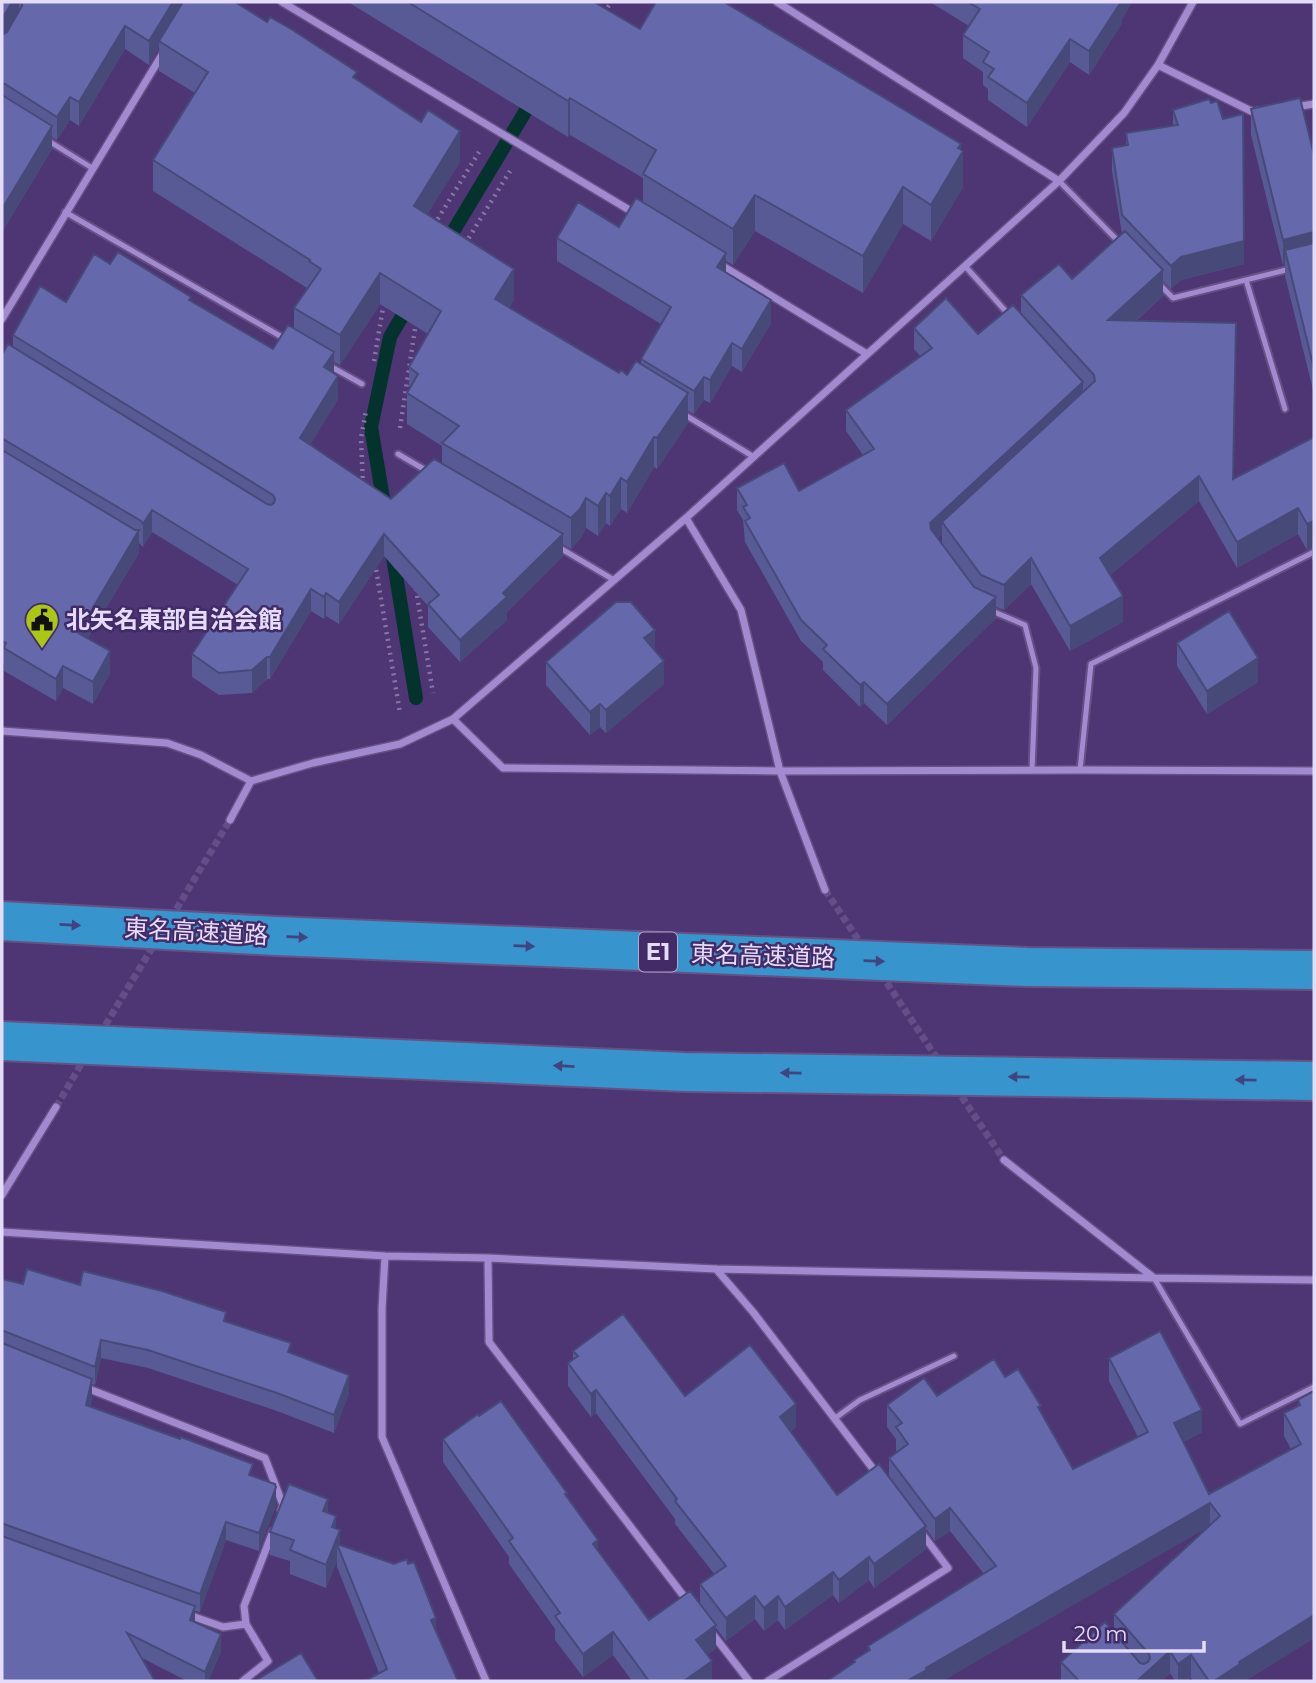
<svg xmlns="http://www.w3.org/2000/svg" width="1316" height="1683" font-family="Montserrat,'Noto Sans JP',sans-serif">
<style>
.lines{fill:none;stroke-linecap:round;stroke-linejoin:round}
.stream{stroke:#03332c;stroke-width:14}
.minor-tunnel{stroke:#654e88;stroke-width:7;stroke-dasharray:7 3.5;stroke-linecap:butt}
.service-casing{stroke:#665084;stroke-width:9}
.minor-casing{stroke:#665084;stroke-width:10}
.motorway-casing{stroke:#665084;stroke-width:42}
.path{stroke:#8876a8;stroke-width:4.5;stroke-dasharray:2 5;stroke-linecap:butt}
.service{stroke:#a28ad0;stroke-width:5}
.minor{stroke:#a28ad0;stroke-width:7}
.motorway{stroke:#3794cc;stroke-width:38}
.wall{fill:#575a94;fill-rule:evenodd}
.shaded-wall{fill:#474a78}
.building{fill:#6569ac;stroke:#474a78;stroke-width:2}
.oneway{fill:#404581}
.labels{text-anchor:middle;stroke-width:5;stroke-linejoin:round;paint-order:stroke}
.shield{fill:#432b68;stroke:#b4a7ce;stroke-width:2}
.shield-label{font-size:23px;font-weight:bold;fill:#e5dcfa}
.poi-label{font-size:24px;font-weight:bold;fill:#e5dcfa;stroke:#432b68;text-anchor:start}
.street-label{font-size:24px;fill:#e5dcfa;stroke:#432b68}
</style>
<rect width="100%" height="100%" fill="#4e3574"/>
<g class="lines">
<path class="stream" d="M445 245 534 97
M385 510 371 427 390 337 411 301
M392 551 416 698"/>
<path class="minor-tunnel" d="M825 890 863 947
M171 918 230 820
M881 974 940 1063
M100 1034 155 943
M956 1088 1004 1160
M56 1107 86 1056"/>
<g class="service-casing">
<path id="service" d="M47 140 92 168
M1059 181 1121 244
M65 212 287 340
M965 266 1010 316
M1246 280 1285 409
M1159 284 1173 298 1290 269
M328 365 362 384
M685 415 754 457
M398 454 427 471
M560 548 614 580
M992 611 1025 625 1036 668 1032 770
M1080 770 1091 664 1314 552
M1154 1278 1240 1424 1314 1387
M834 1419 860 1400 954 1356"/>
</g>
<g class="minor-casing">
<path id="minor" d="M282 2 636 214
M777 2 1059 181
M1158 65 1253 112 1258 111
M1294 107 1314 104
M721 265 867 354
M2 319 163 53
M686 518 741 610 780 771 825 890
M453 719 503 768 780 771 1080 770 1314 771
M2 731 167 743 201 755 251 781 313 763 400 744 453 719 686 518 1059 181 1124 113 1158 65 1193 2
M230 820 251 781
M1004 1160 1154 1278
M2 1195 56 1107
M2 1232 385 1256 488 1258 716 1269 1154 1278 1314 1280
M385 1256 382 1309V1437L486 1681
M488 1258 489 1342 689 1603
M716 1269 753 1312 877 1474
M84 1387 265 1458 283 1505 281 1510
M189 1615 223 1627 246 1624
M711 1632 749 1681
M243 1681 268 1661 246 1624 244 1606 273 1531
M768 1681 948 1568 920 1531"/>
</g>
<g class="motorway-casing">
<path id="motorway" d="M2 921 276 936 1027 967 1314 970
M2 1041 684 1072 1314 1081"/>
</g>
<path class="path" d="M604 13 611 2
M434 225 479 152
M465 244 510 171
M374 361 383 308 387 301
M400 428 416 322
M363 485 361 438 366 411
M375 563 400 713
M416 589 433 693"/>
<use href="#service" class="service"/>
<use href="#minor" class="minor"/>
<use href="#motorway" class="motorway"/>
</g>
<path class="wall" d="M2 2H235L357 80 460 162 427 214 514 299 509 308 619 373 627 375 641 364V359L661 324 557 261V238L619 227 643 201V178L570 135 568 137 348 2H594L640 29 961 149 963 187 931 241 903 224 863 293 755 231 733 265 726 261V273L771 323 742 372 732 366 710 403 704 400 694 414 688 411V423L657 469 654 467 627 513 621 509 610 526 606 523 598 536 586 528 580 539 571 549 563 544V556L507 612V620L460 662 428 627V606L384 556 339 624 326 616 324 619 311 611 270 679H267L252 693 219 695 192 677V654L238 585 152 532 143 547 139 543V553L88 638 110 673 93 704 63 688 56 701 4 671V664L2 663V355L13 347V335L66 302 110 264 191 301 273 349 294 328V308L307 288 153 191V160L195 93 159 71V47L149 65 125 49 79 126 70 120 57 140 52 137V149L2 232ZM380 304 428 334 409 367V390L407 393V424L442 446V463L391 499 310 445 338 399 334 374V362L340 365Z
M930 2H1132L1122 19V23L1089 75 1070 62 1027 127 988 100V89L983 85V72L963 58V35L969 26Z
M1251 109 1314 155V394L1285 276V265H1283L1251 135Z
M1173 110 1244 264 1181 280 1171 289 1163 281V296L1136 321 1234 479 1314 437V562L1312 559V547L1307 550 1298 534 1237 568 1199 501 1110 575 1123 622 1070 651 1031 584 1004 610 996 607V618L887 725 864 703 860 707 823 670V662L801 641 745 542 743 520 737 510V488L799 491 863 455 846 431V410L920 356 914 349V328L978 334 1021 314V295L1072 279 1122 234 1112 171V148L1126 146V133L1173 126ZM942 534V544L938 538Z
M1177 643 1258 682 1207 714 1177 666Z
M655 650 664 684 606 733 600 727 590 735 546 685V662Z
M2 1279 23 1284 80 1285 226 1322 291 1353 349 1393 334 1433 277 1411 148 1368 101 1358 95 1385 92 1384V1397L90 1407 253 1476 276 1505 259 1551 226 1540 200 1612 195 1611V1622L221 1652 208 1681H187L142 1658 2 1681Z
M573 1351 685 1396 796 1427 790 1432 837 1495 889 1477V1458L897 1452 896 1450V1439L887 1427V1405L937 1396 1005 1377 1041 1412 1073 1469 1138 1437 1109 1381V1358L1202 1432 1183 1442 1209 1494 1291 1449 1284 1436V1413L1298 1406V1400L1314 1391V1638L1245 1681H1194L1191 1678 1186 1681H1175L1170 1673 1162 1681H1061V1662L1114 1633V1614L1209 1526 942 1681 854 1662V1660L868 1652V1646L984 1574 950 1531 935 1541 926 1529V1549L874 1588 869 1580 839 1603 833 1595 785 1630 778 1620 764 1631 755 1619 726 1641 716 1628V1648L707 1655 712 1681H632L613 1655 583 1677 555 1640V1629L509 1564V1557L443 1462V1439L567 1497 598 1550 649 1620 700 1605V1584L715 1575 675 1524V1519L596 1413 591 1417 568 1386V1363L573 1359Z
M328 1513 336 1529 340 1545 394 1564H408L436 1632 458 1681 379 1673 337 1567V1561L326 1588 290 1574V1561L270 1555V1532Z"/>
<path class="shaded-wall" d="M12 2H19V22L2 42V19Z
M173 2H186L159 41V47L149 65V41Z
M1120 2H1132L1122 19V23L1089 75V51Z
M125 26V49L79 126V102Z
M1070 39V62L1027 127V103Z
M70 97V120L57 140V117Z
M570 98V135L568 137V101Z
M52 126V149L2 232V209Z
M460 131V162L414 236V206Z
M961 144V155L963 151V187L931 241V205Z
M903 187V224L863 293V256Z
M755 195V231L733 265V229Z
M1313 232V258L1285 250V265H1283V240Z
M1244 241V264L1181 280 1171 289V266L1181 257Z
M726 253V276L717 267Z
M514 269V299L495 330V299Z
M1163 270V296L1108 345V320Z
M380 273V304L340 365V335Z
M771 300V323L742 372V349Z
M732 343V366L710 403V380Z
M334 352V374L324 367Z
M338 376V399L300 461V438Z
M704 377V400L694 414V391Z
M1083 382V404L942 522V534L930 545V523Z
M688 393V423L657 469V438Z
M654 437V467L627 513V482Z
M1199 476V501L1100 583V558Z
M621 478V509L610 526V496Z
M606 493V523L598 536V506Z
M586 498V528L580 539 571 549V518Z
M1298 508V534L1237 568V542Z
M152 510V532L143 547V524Z
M1314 521 1312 547 1307 550V524Z
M139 530V553L78 655V633Z
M384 534V556L339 624V602Z
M563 534V556L507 612V620L460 662V640L503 593Z
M1031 558V584L1004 610V585Z
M311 589V611L270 679V657Z
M326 593V616L324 619V597Z
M1123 596V622L1070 651V626Z
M996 597V618L887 725V704Z
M655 630V653L644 638Z
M110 651V673L93 704V682Z
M267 657V679L252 693V670Z
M1258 658V682L1207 714V691Z
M664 661V684L606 733V710Z
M63 666V688L56 701V679Z
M864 682V703L860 707V685Z
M600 704V727L590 735V712Z
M101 1340V1358L95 1385V1367Z
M349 1375V1393L334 1433V1415Z
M92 1379V1397L86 1423V1405Z
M596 1390V1413L591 1417V1394Z
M796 1404V1427L780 1440V1417Z
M1202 1410V1432L1174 1446V1423Z
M276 1487V1505L259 1551V1533Z
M328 1499V1522L323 1511Z
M1210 1503V1526L942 1681H907L926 1668Z
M950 1508V1531L935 1541V1519Z
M336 1516V1539L340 1530V1552L337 1544V1561L326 1588V1565L332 1527Z
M226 1522V1540L200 1612V1594Z
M926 1526V1549L874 1588V1564Z
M598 1540V1564L593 1544Z
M869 1557V1580L839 1603V1580Z
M833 1572V1595L785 1630V1607Z
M755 1596V1619L726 1641V1618Z
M778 1596V1620L764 1631V1608Z
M195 1606V1624L190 1620Z
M1314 1615V1638L1245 1681H1214L1239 1662Z
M436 1618V1642L431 1620Z
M716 1625V1648L696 1663V1640Z
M613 1632V1655L583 1677V1654Z
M221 1634V1652L208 1681H205V1672Z
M1170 1651V1673L1162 1681H1137Z
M1191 1655V1678L1186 1681H1178V1664Z
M712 1661V1681H684Z"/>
<path class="building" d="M2 2H12L2 19Z
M22 2H173L149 41 125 26 79 102 70 97 57 117 5 84H2V34H4L7 32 22 6Z
M183 2H235L267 22 270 17 291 29 357 72 353 77 421 122 428 110 460 131 414 206 514 269 495 299 619 373 621 370 627 375 636 361 688 393 657 438 654 437 627 482 621 478 610 496 606 493 598 506 586 498 580 509 571 518 442 443 459 426 407 393 418 374 409 367 441 311 380 273 340 335 294 308 321 269 309 261 310 260 153 160 208 72 159 41Z
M408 2H594L640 29 656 2H724L933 127 961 144 958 148 963 151 931 205 903 187 863 256 755 195 733 229 643 174 656 150 570 98 568 101Z
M968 2H1121L1089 51 1070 39 1027 103 988 77 994 69 983 62 989 52 963 35 980 9Z
M2 95 52 126 2 209Z
M1300 98 1314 155V232L1283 240 1251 109Z
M1209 99 1211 103 1217 101 1223 119 1243 114 1244 241 1181 257 1171 266 1122 215 1112 148 1128 145 1126 133 1178 125 1173 110Z
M636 198 726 253 717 267 771 300 742 349 732 343 710 380 704 377 694 391 641 359 671 307 557 238 578 202 619 227Z
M1125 231 1163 270 1108 320 1236 323 1233 479 1314 437V521L1307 524 1298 508 1237 542 1199 476 1100 558 1123 596 1070 626 1031 558 1004 585 981 575 942 522 1095 381 1094 375 1021 295 1059 264 1072 279Z
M1314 243V369L1285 250Z
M118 252 191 297 189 300 273 349 288 325 334 352 324 367 338 376 300 438 391 499 434 459 563 534 503 593 507 597 460 640 428 604 439 595 384 534 339 602 326 593 324 597 311 589 270 657H267L252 670 219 673 192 654 248 569 152 510 143 524 141 521 3 439 2 440V355L8 344 267 504 271 505 274 503 275 499 273 495 13 335 40 286 66 302 94 254 110 264Z
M946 298 978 334 1013 305 1083 382 930 523 931 529 974 587 996 597 887 704 864 682 860 685 823 649 827 645 801 620 745 521 750 518 743 507 747 505 737 488 784 463 799 491 874 449 846 410 932 348 914 328Z
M2 450 135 530H139L78 633 110 651 93 682 63 666 56 679 4 648 6 643 2 641Z
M616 602H631L655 630 644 638 664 661 606 710 600 704 590 712 546 662Z
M1229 611 1258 658 1207 691 1177 643Z
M27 1269 80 1285 83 1271 162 1291 226 1312 224 1321 291 1343 288 1352 349 1375 334 1415 277 1393 148 1350 101 1340 95 1367 4 1331 2 1332V1279L23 1284Z
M623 1314 685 1396 750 1345 796 1404 780 1417 837 1495 879 1464 926 1526 874 1564 869 1557 839 1580 833 1572 785 1607 778 1596 764 1608 755 1596 726 1618 700 1584 726 1566 675 1501 677 1499 596 1390 591 1394 568 1363 578 1356 573 1351Z
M1160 1331 1202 1410 1174 1423 1209 1494 1301 1444 1284 1413 1300 1405 1298 1400 1314 1391V1615L1239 1662 1240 1664 1214 1681H1209L1191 1655 1178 1664 1170 1651 1137 1681H1079L1061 1662 1105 1622 1140 1663 1144 1664 1148 1662 1150 1658 1149 1654 1114 1614 1220 1516 1210 1503 926 1668 927 1670 907 1681H827L855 1662 854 1660 870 1650 868 1646 996 1566 950 1508 935 1519 889 1458 908 1444 896 1427 902 1423 887 1405 924 1378 937 1396 994 1359 1005 1377 1018 1369 1041 1406 1038 1407 1073 1469 1148 1432 1109 1358Z
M2 1343 92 1379 86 1405 180 1439 181 1437 253 1464 249 1475 275 1484 276 1487 259 1533 226 1522 200 1594 4 1524H2Z
M501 1401 567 1493 565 1494 598 1540 593 1544 649 1620 690 1591 716 1625 696 1640 712 1661 684 1681H649L613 1632 583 1654 555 1616 560 1613 509 1541 513 1538 443 1439 478 1414 479 1416Z
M289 1484 328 1499 323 1511 336 1516 332 1527 340 1530 326 1565 290 1550 294 1540 270 1532Z
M2 1536 195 1606 190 1620 221 1634 205 1672 127 1633 155 1681H2Z
M337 1544 394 1564 407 1559 408 1564 414 1562 436 1618 431 1620 458 1681H365L387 1669Z
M301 1653 318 1681H255Z"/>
<defs><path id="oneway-solid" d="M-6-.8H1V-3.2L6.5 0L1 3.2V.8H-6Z" transform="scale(1.75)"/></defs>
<g class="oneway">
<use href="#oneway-solid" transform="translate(70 925) rotate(3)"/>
<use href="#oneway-solid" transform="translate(297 937) rotate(2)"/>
<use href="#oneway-solid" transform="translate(524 946) rotate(2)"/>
<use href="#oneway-solid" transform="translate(874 961) rotate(2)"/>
<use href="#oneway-solid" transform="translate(564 1066) rotate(-177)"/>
<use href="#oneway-solid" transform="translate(791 1073) rotate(-179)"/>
<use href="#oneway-solid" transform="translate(1019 1077) rotate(-179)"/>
<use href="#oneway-solid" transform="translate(1246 1080) rotate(-179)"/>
</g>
<defs>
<g id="civic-pin" transform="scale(1.75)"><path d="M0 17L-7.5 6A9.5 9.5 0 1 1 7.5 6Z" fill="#abc615" stroke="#432b68"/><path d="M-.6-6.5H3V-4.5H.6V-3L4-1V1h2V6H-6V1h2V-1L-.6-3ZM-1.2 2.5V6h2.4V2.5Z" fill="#111"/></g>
</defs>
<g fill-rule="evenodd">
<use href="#civic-pin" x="42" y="620"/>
</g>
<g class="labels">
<rect class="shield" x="639" y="932.5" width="38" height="39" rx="5"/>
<g class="shield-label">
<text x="658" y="960">E1</text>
</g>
<g class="poi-label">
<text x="66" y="628">北矢名東部自治会館</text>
</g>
<g class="street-label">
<text transform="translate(196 932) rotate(3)" y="8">東名高速道路</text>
<text transform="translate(763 956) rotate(2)" y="8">東名高速道路</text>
</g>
</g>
<rect width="1316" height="1683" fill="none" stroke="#e5dcfa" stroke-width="7"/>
<path d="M1064 1641v10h140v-10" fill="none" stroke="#e5dcfa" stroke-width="3.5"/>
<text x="1074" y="1641" font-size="21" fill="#e5dcfa" stroke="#432b68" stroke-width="5" paint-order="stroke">20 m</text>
</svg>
